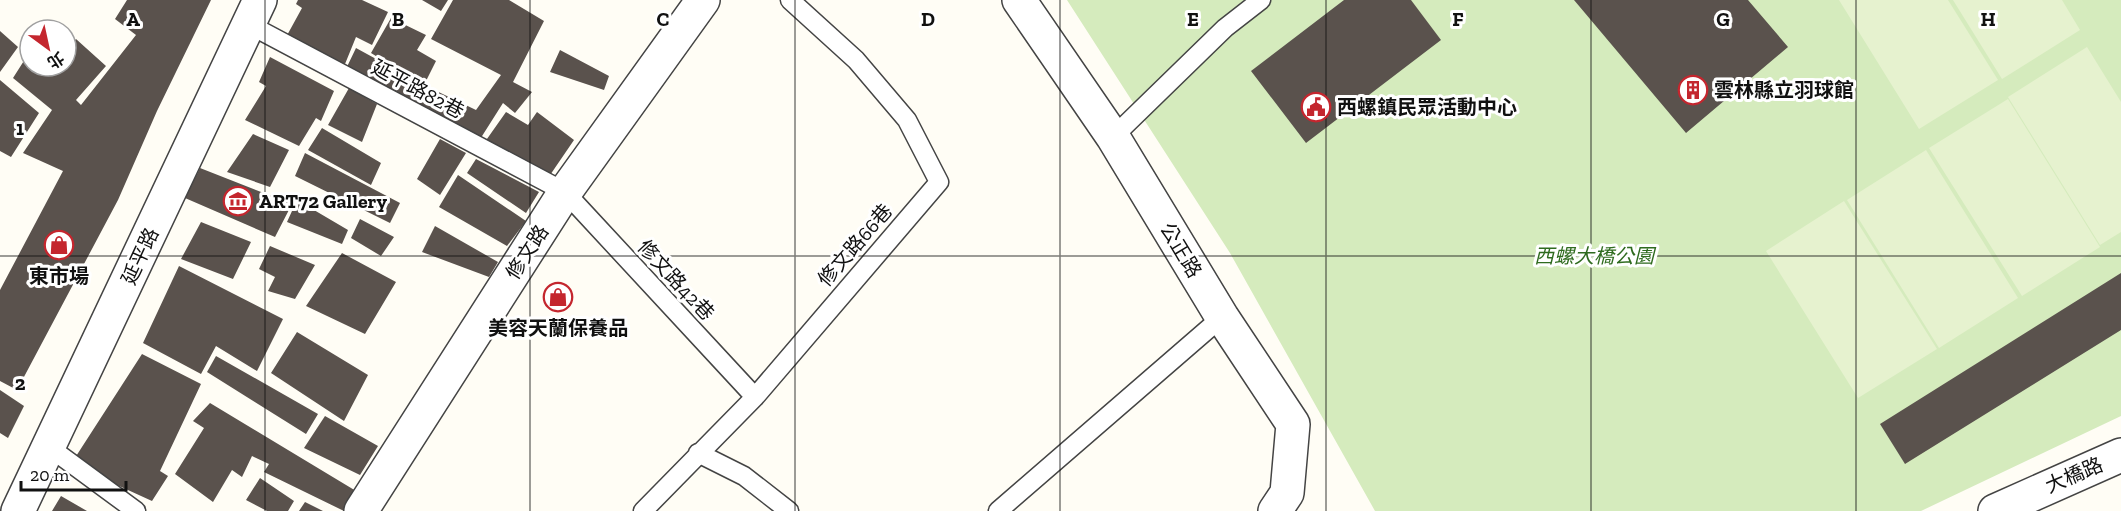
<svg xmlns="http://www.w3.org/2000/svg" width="2121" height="511" font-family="'Zilla Slab','Noto Sans TC',serif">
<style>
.green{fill:#d5ebbd}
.pitch{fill:#e6f2cf}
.building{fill:#5a524d}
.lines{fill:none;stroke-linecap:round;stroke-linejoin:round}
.lane-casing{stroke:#444;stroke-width:21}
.street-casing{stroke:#444;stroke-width:36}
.lane{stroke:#fff;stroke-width:18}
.street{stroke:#fff;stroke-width:33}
.grid{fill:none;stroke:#111;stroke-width:1.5;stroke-opacity:0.55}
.labels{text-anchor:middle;stroke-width:6;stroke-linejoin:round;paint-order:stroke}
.street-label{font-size:20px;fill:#111;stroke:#fff}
.poi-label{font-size:20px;font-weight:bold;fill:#111;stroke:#fff;text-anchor:start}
.park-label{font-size:20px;font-style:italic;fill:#2f6b1f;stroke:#fff}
.grid-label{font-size:20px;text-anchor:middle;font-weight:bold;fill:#111;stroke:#fff;stroke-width:6;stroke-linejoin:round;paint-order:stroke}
</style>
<rect width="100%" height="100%" fill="#fffdf5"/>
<path class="green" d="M1067 0H2121V416L1921 511H1375L1230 253Z"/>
<path class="pitch" d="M1839 0H1948L1998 80 1919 129Z
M1953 0H2062L2080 30 2002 79Z
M2087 47 2121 102V232L2100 245 2008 97Z
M2008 99 2100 247 2022 296 1929 148Z
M1926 150 2018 298 1939 348 1847 200Z
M1844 201 1937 349 1858 398 1766 251Z"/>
<path class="building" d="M127 0H211L157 111 118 200 17 390 0 381V290L63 171 23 153 52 110 13 78 27 56 30 58V66H66V49L76 39 106 66 76 100 81 105 136 35 115 19Z
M298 0H362L388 12 372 45 356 37 345 64 285 39 302 8 296 4Z
M422 0H448L441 11Z
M453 0H509L544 21 513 82 532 92 515 113 503 103 477 144 344 73 356 48 420 83 371 53 391 18 426 35 417 50 436 61 424 85 476 110 501 75 431 39Z
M1344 0H1411L1441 40 1306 143 1251 71Z
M1574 0H1748L1788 47 1686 133Z
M0 31 18 47 0 72Z
M560 50 609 76 604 90 550 72Z
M270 57 334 91 321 121 316 118 299 146 245 120 266 86 259 82Z
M0 80 39 113 11 157 0 151Z
M349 88 377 104 362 142 328 125Z
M506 112 528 125 537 112 574 140 546 181 482 146Z
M322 128 381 163 371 185 308 150Z
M253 134 289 150 270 187 227 172Z
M440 139 466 153 440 195 417 179Z
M305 153 400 203 390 223 295 176Z
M476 159 539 192 526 213 467 173Z
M200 168 292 204 275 237 185 198Z
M458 175 526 221 507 246 439 207Z
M297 200 348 230 342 244 287 222Z
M360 219 394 237 381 256 351 238Z
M201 222 251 242 233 279 181 259Z
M435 226 498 262 489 277 422 252Z
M270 246 315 265 295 299 268 291 275 277 259 269Z
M342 253 396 282 365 334 306 306Z
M179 266 283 319 257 371 216 346 201 374 143 343Z
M2121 273V330L1905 464 1880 424Z
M297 332 368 375 344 421 271 373Z
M142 354 201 384 160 471 168 476 152 501 71 464Z
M216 356 318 414 306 434 207 372Z
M0 390 24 406 8 438 0 433Z
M210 403 356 491 344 511 264 472 269 464 252 456 242 477 232 470 213 502 175 474 204 428 193 421Z
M325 416 378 446 360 475 304 448Z
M260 478 294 501 288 511H267L246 500Z
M61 496 87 511H52Z
M305 502 323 511H299Z"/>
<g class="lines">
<g class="lane-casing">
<path id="lane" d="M250 25 565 192 755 397
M1113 137 1225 28 1261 0
M49 447 136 511
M698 453 744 476 789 511
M643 511 755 397 939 182 907 120 856 60 790 0
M998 511 1222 317"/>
</g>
<g class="street-casing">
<path id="street" d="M1019 0 1113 137 1222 317 1293 424 1287 493 1275 511
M18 511 260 0
M361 511 565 192 703 0
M1995 511 2121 455"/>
</g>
<use href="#lane" class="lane"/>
<use href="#street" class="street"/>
</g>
<path class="grid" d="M265 0V511M530 0V511M795 0V511M1060 0V511M1326 0V511M1591 0V511M1856 0V511M0 256H2121"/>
<defs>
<g id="building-ring" transform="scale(1.5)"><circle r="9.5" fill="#fff" stroke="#c4262e" stroke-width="1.5"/><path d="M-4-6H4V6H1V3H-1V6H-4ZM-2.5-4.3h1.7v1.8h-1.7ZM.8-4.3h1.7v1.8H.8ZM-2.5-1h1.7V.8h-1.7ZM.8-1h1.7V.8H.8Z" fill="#c4262e"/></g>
<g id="civic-ring" transform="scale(1.5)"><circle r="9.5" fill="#fff" stroke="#c4262e" stroke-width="1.5"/><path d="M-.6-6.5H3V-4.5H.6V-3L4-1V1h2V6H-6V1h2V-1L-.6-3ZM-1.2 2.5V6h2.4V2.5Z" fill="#c4262e"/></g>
<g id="museum-ring" transform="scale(1.5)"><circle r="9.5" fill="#fff" stroke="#c4262e" stroke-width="1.5"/><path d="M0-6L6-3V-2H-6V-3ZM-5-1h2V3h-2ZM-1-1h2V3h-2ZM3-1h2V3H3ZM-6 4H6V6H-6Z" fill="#c4262e"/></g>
<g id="shop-ring" transform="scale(1.5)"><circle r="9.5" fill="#fff" stroke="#c4262e" stroke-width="1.5"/><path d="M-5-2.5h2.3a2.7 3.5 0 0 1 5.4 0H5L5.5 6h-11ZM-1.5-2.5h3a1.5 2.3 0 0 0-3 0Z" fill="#c4262e"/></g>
</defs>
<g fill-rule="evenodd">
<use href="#building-ring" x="1693" y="90"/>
<use href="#civic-ring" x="1316" y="107"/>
<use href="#museum-ring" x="238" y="201"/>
<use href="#shop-ring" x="59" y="245"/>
<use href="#shop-ring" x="558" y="297"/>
</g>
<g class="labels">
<g class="street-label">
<text transform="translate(418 89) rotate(28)" y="7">延平路82巷</text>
<text transform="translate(855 245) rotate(-49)" y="7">修文路66巷</text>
<text transform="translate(1181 250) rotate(59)" y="7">公正路</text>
<text transform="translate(527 252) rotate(-57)" y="7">修文路</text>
<text transform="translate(140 256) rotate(-65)" y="7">延平路</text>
<text transform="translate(676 280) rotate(47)" y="7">修文路42巷</text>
<text transform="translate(2074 475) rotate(-23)" y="7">大橋路</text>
</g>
<g class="poi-label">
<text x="1714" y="97">雲林縣立羽球館</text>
<text x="1337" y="114">西螺鎮民眾活動中心</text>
<text x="259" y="208">ART72 Gallery</text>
<text x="59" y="283" text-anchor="middle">東市場</text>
<text x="558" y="335" text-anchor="middle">美容天蘭保養品</text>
</g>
<g class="park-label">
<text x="1594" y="263">西螺大橋公園</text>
</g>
</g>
<g class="grid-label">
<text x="133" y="26">A</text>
<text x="398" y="26">B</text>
<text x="663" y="26">C</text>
<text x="928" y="26">D</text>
<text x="1193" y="26">E</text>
<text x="1458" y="26">F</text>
<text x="1723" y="26">G</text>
<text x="1988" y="26">H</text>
<text x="20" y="135">1</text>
<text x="20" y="390">2</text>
</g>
<g transform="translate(48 48) rotate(147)"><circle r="28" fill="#ffffff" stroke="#a0a0a0" stroke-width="1.5"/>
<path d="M0-4.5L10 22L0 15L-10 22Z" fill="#c4262e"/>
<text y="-9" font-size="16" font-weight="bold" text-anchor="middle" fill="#111111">北</text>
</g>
<path d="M21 481v9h105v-9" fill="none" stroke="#111111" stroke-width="3"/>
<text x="30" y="481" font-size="18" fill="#111111" stroke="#ffffff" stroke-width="4.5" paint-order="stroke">20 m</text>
</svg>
